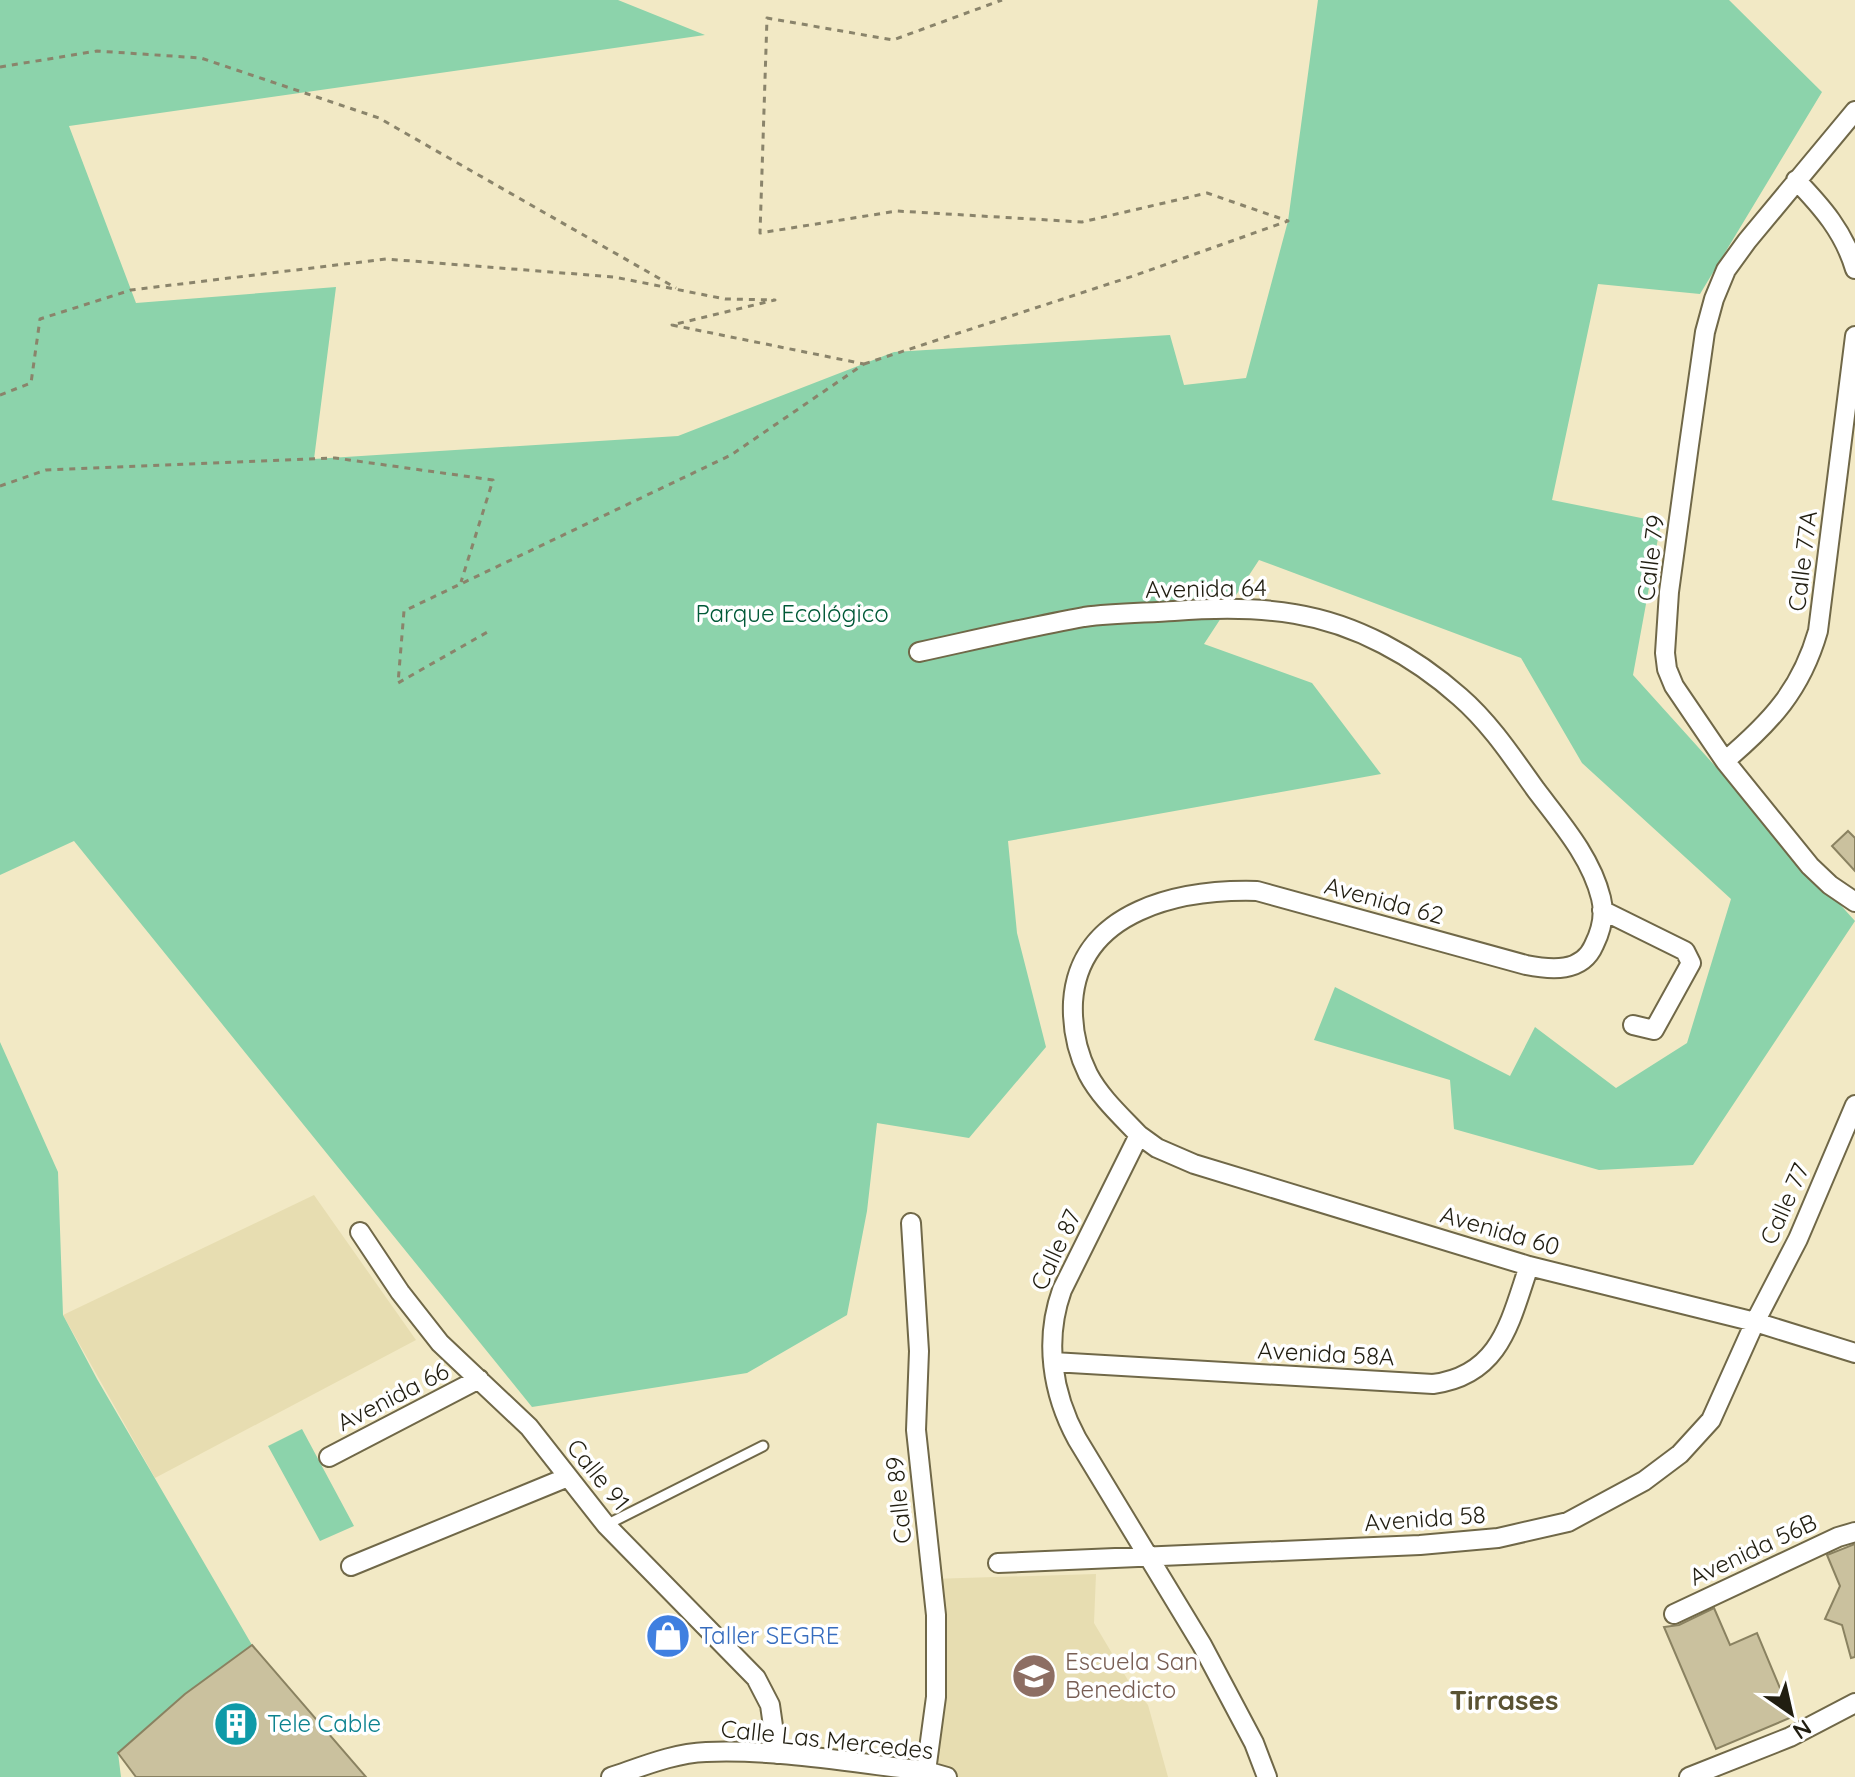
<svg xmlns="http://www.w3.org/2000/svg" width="1855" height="1777" font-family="Quicksand,sans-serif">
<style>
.built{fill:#e7ddb1}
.green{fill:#8cd3ab}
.building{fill:#cac19e;stroke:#8a8261;stroke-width:2}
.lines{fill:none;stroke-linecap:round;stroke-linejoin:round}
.service-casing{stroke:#706848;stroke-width:13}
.minor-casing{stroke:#706848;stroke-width:22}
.path{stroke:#8a846b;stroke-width:3;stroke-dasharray:6 6;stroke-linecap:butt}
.service{stroke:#fff;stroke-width:9}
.minor{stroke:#fff;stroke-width:18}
.labels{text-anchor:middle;stroke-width:7;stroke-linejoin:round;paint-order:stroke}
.street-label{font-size:24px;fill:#211e11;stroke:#fff}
.park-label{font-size:24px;fill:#005937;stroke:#fff}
.shop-label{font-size:24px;fill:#366cbe;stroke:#fff;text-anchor:start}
.education-label{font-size:24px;fill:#785e54;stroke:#fff;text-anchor:start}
.culture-label{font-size:24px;fill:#0d838f;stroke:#fff;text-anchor:start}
.quarter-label{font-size:28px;font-weight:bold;fill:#5a5333;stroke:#fff}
</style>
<rect width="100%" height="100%" fill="#f2e9c5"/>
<path class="built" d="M314 1195 416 1340 155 1478 63 1315Z
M1096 1574 1094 1623 1129 1682 1148 1705 1168 1777H953L932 1773 931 1579Z"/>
<path class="green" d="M0 0H618L705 35 69 126 136 303 336 287 314 459 678 436 894 352 1170 335 1184 385 1246 378 1288 221 1318 0H1729L1822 92 1700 294 1598 284 1552 500 1661 522 1633 675 1855 921 1693 1165 1599 1170 1454 1129 1450 1080 1314 1040 1335 987 1510 1076 1535 1027 1616 1088 1687 1043 1731 899 1582 763 1521 658 1259 560 1204 644 1312 683 1381 774 1008 841 1017 933 1046 1047 969 1138 877 1123 867 1211 847 1315 747 1373 532 1407 74 841 0 875Z
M0 1042 58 1172 63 1315 97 1379 252 1645 118 1753 121 1777H0Z
M302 1429 354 1526 320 1541 268 1446Z"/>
<path class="building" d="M1848 831 1855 838V871L1832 846Z
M1855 1544V1657L1851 1658 1842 1625 1825 1619 1840 1586 1827 1555Z
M1714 1608 1730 1645 1757 1633 1792 1717 1716 1749 1664 1627 1679 1625Z
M252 1645 366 1777H136L118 1753 185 1694Z"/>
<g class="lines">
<g class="service-casing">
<path id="service" d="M606 1525 763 1446"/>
</g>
<g class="minor-casing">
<path id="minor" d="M1855 111 1747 241 1726 270 1714 299 1705 332 1689 445 1669 592 1665 653 1667 669 1674 686 1725 761 1810 866 1830 885 1855 902
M1796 180C1822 207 1844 232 1855 269
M919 652C974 640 1029 627 1084 617 1114 613 1145 613 1174 611 1214 608 1255 607 1295 614 1356 624 1414 656 1460 697 1490 723 1513 758 1536 790 1561 823 1591 857 1601 898 1605 914 1601 931 1594 945 1582 973 1551 970 1526 965L1257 891C1182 889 1079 909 1073 1002 1072 1026 1077 1052 1088 1074 1100 1097 1121 1116 1139 1135L1062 1290C1044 1340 1052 1393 1077 1439L1202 1645 1254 1743 1267 1777
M1725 761C1771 722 1801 690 1818 631L1855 336
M1602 910 1685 951 1691 963 1654 1030 1633 1025
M1139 1135 1157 1148 1194 1164 1529 1266 1755 1322 1855 1353
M911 1223 919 1351 916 1430 936 1615V1697L926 1771
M360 1232 400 1292 440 1343 529 1427 606 1525 756 1678 770 1705 777 1754
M1053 1362 1433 1384C1501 1375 1510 1321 1529 1266
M329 1457 479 1379
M998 1563 1420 1545 1498 1538 1568 1522 1644 1481 1680 1454 1711 1420 1755 1322 1798 1239 1855 1105
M351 1566 568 1477
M1674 1614 1838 1537 1855 1532
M611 1777C641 1767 674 1753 706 1752 779 1749 853 1763 926 1771L947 1777
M1689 1777 1790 1737 1855 1703"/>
</g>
<path class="path" d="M0 67 97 51 201 58 379 118 676 288
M864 364 1133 276 1288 221 1207 193 1082 222 897 211 760 233 767 18 893 40 1002 0
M0 395 31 383 40 319 131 290 386 259 614 277 725 299 775 300 672 325 864 364 731 455 404 611 398 683 491 630
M0 486 46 470 335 458 493 480 461 582"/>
<use href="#service" class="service"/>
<use href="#minor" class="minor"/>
</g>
<defs>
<g id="shop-disc" transform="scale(2.3)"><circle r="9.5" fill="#3f7fe0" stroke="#fff"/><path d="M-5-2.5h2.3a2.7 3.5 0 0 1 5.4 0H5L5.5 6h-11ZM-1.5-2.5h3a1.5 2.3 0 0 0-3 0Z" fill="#fff"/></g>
<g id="school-disc" transform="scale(2.3)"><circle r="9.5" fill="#8d6e63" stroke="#fff"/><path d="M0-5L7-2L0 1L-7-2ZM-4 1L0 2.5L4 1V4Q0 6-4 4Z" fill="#fff"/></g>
<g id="building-disc" transform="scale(2.3)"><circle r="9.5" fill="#0f9aa8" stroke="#fff"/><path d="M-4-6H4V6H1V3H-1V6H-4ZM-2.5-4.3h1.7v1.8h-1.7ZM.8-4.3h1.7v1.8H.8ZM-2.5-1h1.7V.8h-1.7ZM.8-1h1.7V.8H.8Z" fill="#fff"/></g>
</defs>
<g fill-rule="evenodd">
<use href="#shop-disc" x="668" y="1636"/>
<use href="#school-disc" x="1034" y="1676"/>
<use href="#building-disc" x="236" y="1724"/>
</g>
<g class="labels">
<g class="street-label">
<text transform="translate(1651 558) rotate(-83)" y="8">Calle 79</text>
<text transform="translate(1803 561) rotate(-83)" y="8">Calle 77A</text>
<text transform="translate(1206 589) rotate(-1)" y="8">Avenida 64</text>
<text transform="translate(1384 901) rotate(15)" y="8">Avenida 62</text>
<text transform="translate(1785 1204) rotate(-66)" y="8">Calle 77</text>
<text transform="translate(1500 1231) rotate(16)" y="8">Avenida 60</text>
<text transform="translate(1056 1250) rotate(-65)" y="8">Calle 87</text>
<text transform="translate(1326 1354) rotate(3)" y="8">Avenida 58A</text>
<text transform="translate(393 1397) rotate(-27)" y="8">Avenida 66</text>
<text transform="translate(598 1475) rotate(51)" y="8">Calle 91</text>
<text transform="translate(899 1500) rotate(-96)" y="8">Calle 89</text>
<text transform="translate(1425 1519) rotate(-4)" y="8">Avenida 58</text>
<text transform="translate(1753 1550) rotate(-25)" y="8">Avenida 56B</text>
<text transform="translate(827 1740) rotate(6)" y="8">Calle Las Mercedes</text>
</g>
<g class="park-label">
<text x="792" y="622">Parque Ecológico</text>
</g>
<g class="shop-label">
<text x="699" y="1644">Taller SEGRE</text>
</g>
<g class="education-label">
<text x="1065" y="1670">Escuela San<tspan x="1065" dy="28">Benedicto</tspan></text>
</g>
<g class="culture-label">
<text x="267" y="1732">Tele Cable</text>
</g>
<g class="quarter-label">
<text x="1504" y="1710">Tirrases</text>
</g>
</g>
<g transform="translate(1791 1713) rotate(146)" stroke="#ffffff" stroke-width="6" paint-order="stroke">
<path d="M0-6L14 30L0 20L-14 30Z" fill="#211e11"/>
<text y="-12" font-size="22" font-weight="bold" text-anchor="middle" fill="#211e11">N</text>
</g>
</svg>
